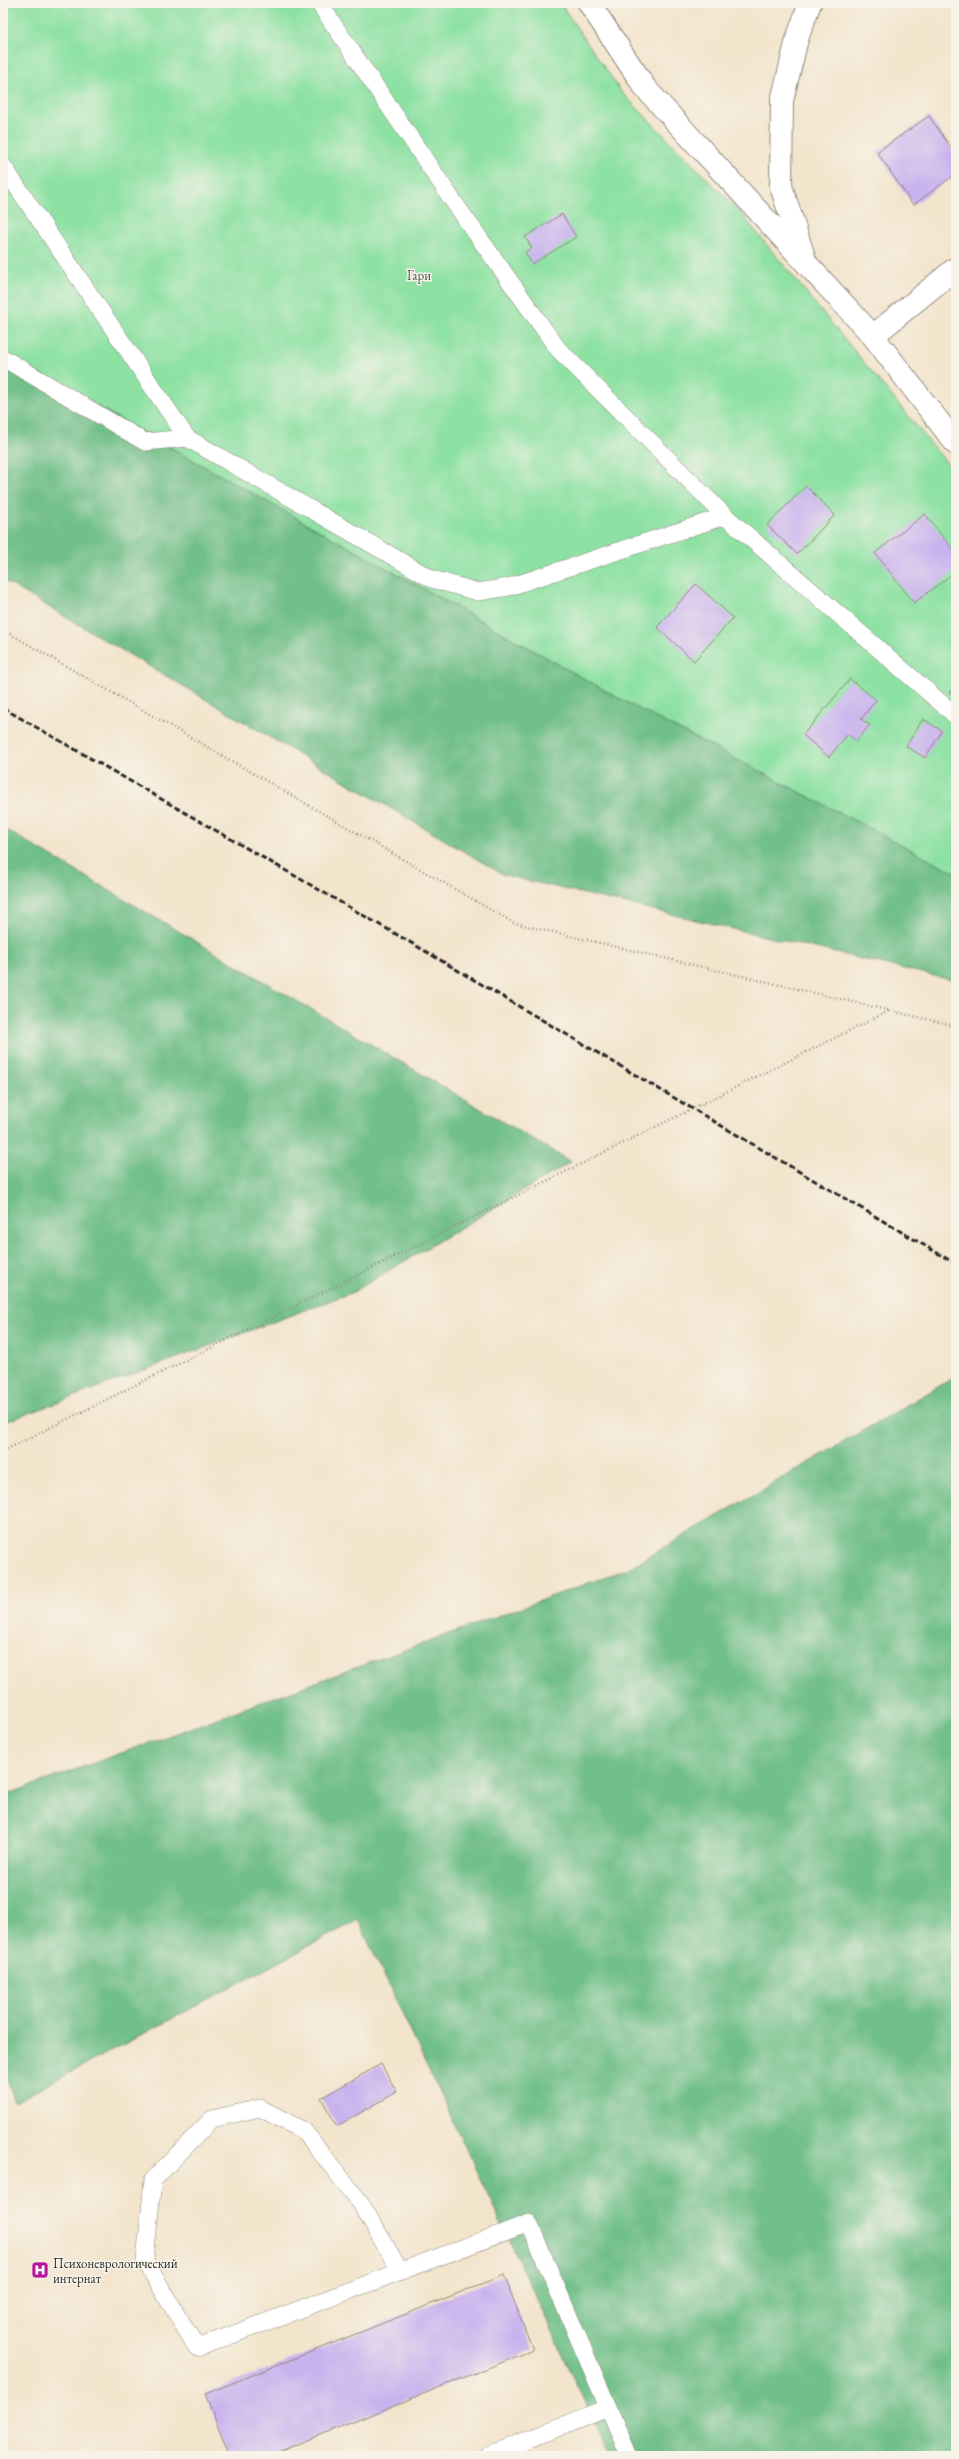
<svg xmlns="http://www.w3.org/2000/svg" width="959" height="2459" font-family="'EB Garamond',serif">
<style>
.green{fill:#8ce1a3;stroke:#5c8667}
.forest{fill:#71bf89;stroke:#4e755a}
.building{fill:#c9b3ee}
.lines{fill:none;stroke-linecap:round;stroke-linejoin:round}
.service-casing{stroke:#8f887c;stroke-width:18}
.minor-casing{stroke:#8f887c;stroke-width:24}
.path{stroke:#8f887c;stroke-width:2.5;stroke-dasharray:1 3;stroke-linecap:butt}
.service{stroke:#fff;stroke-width:17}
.minor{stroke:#fff;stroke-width:22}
.rail{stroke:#2b2b2b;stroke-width:3;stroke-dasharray:6 3;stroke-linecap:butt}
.labels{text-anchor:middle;stroke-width:3;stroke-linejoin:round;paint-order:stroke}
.park-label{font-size:13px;fill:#435849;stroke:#f7f3e8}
.poi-label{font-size:13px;fill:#2b2b2b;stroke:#f7f3e8;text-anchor:start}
</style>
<rect width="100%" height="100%" fill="#f7f3e8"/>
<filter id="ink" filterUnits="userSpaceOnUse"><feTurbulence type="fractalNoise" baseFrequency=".025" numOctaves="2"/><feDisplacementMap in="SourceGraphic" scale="8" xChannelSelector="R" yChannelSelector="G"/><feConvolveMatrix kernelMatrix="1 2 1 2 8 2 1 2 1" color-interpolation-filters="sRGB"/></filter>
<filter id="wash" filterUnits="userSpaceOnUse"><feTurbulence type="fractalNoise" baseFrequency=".012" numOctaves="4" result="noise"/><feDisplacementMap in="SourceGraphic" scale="16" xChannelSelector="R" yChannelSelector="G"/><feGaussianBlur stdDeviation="0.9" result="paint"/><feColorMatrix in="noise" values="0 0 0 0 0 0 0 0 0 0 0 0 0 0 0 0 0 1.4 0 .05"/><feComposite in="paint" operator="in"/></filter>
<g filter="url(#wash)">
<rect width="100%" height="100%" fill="#f3e4cc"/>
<path class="green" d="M3 3H560L622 93 738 210 956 474V873L633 706 3 354Z"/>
<path class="forest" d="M3 354 633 706 956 873V981L504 875 3 580Z
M3 828 571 1162 353 1292 3 1423Z
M953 1378 956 1380V2456H611L358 1920 15 2102 3 2069V1796L627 1569Z"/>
<g id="blocks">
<path class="building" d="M929 116 956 155V174L913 205 877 152Z
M562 214 576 237 532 264 525 252 532 248 525 237Z
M806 486 835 515 797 554 767 525Z
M925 514 956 554V571L914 603 875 553Z
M696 584 733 618 694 661 657 627Z
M850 679 876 700 861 719 870 725 856 741 848 734 829 757 803 735Z
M956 685V698L949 692Z
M923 719 942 731 925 758 906 746Z
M381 2064 397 2092 337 2126 321 2098Z
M504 2275 533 2350 268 2456H230L205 2394Z"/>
</g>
</g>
<g filter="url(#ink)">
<use href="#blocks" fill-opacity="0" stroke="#8f887c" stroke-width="1"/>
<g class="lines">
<g class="service-casing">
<path id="service" d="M319 3 451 198 558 349 725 516 956 716
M3 166 187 438 432 579 478 592 509 587 725 516
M3 358 145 442 187 438
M400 2271 360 2202 304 2131 260 2108 212 2119 153 2180 145 2261 197 2348 529 2223 629 2456
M486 2456 608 2408"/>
</g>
<g class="minor-casing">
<path id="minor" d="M589 3 646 89 873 336 956 444
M804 257 781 186 782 101 797 39 810 3
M873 336 956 268"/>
</g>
<path class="path" d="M3 630 514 923 956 1026
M3 1451 889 1011"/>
<use href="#service" class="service"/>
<use href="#minor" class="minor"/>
<path class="rail" d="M3 708 408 941 956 1264"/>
</g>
</g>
<defs>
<g id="hospital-square" transform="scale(0.9)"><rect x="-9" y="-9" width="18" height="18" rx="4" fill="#b5179e" stroke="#f7f3e8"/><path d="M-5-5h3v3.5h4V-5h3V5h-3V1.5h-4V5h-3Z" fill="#fff"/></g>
</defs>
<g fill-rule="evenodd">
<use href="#hospital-square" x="40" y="2270"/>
</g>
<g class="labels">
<g class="park-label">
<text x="419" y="280">Гари</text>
</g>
<g class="poi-label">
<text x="53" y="2268">Психоневрологический<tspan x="53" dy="15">интернат</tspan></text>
</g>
</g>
<rect width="959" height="2459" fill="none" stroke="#f7f3e8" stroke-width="16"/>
</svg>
